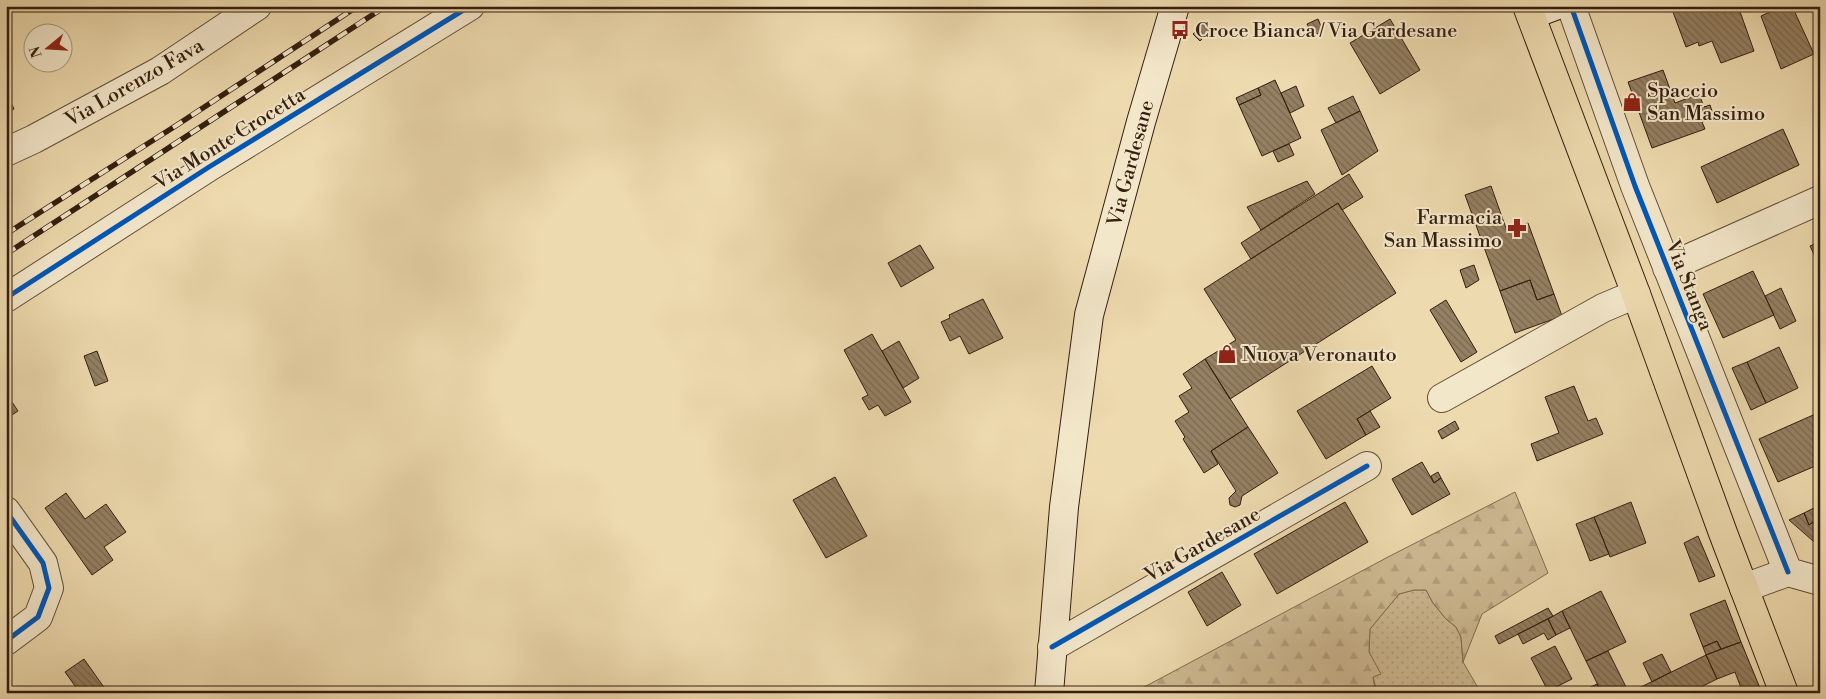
<svg xmlns="http://www.w3.org/2000/svg" width="1826" height="699" font-family="'Libre Bodoni',serif">
<style>
.grass{fill:url(#grass-dots);stroke:#816c52}
.forest{fill:url(#forest-firs);stroke:#816c52}
.building{fill:url(#building-back-hatch);stroke:#341f10}
.lines{fill:none;stroke-linecap:round;stroke-linejoin:round}
.street-casing{stroke:#624e38;stroke-width:30}
.secondary-casing{stroke:#341f10;stroke-width:30}
.primary-casing{stroke:#341f10;stroke-width:30}
.street{stroke:#f3e7ca;stroke-width:28}
.secondary{stroke:#f3e7ca;stroke-width:28}
.primary{stroke:#eddaae;stroke-width:28}
.rail-casing{stroke:#341f10;stroke-width:5.5}
.rail{stroke:#f3e7ca;stroke-width:4;stroke-dasharray:11;stroke-linecap:butt}
.cycleway-casing{stroke:#f3e7ca;stroke-width:8}
.cycleway{stroke:#0057b8;stroke-width:5}
.labels{text-anchor:middle;stroke-width:4;stroke-linejoin:round;paint-order:stroke}
.poi-label{font-size:20px;fill:#341f10;stroke:#f3e7ca;text-anchor:start}
.street-label{font-size:20px;fill:#341f10;stroke:#f3e7ca}
</style>
<defs>
<pattern id="grass-dots" width="8" height="8" patternUnits="userSpaceOnUse" patternTransform="scale(1.25)"><rect width="8" height="8" fill="#ceba93"/><path d="M2 2h.1M6 6h.1" fill="none" stroke="#b29f7e" stroke-width="1.8" stroke-linecap="round"/></pattern>
<pattern id="forest-firs" width="22" height="20" patternUnits="userSpaceOnUse" patternTransform="scale(1.25)"><rect width="22" height="20" fill="#ceba93"/><path d="M5 1l3.5 6h-7zM16 11l3.5 6h-7z" fill="#b29f7e"/></pattern>
<pattern id="building-back-hatch" width="6" height="6" patternUnits="userSpaceOnUse" patternTransform="scale(1.25)"><rect width="6" height="6" fill="#948062"/><path d="M-1 5l2 2M0 0l6 6M5-1l2 2" fill="none" stroke="#7a684f"/></pattern>
</defs>
<rect width="100%" height="100%" fill="#eddaae"/>
<filter id="stains"><feTurbulence type="fractalNoise" baseFrequency=".004" numOctaves="4"/><feColorMatrix values="0 0 0 0 .2 0 0 0 0 .09 0 0 0 0 .02 0 0 0 .5 -.17"/></filter>
<radialGradient id="worn" r=".72"><stop offset=".6" stop-color="#630" stop-opacity="0"/><stop offset="1" stop-color="#630" stop-opacity=".3"/></radialGradient>
<path class="grass" d="M1414 590H1426L1433 603 1446 619 1456 627 1461 637 1463 662 1481 693 1377 692 1373 677 1380 674 1369 652 1370 629 1399 594Z"/>
<path class="forest" d="M1515 492 1548 573 1482 614 1463 662 1461 637 1456 627 1446 619 1433 603 1426 590H1414L1399 594 1370 629 1369 652 1381 674 1373 677 1374 684 1378 693H1133L1388 557Z"/>
<path class="building" d="M1689 6H1738L1754 51 1721 63 1712 41 1699 46 1698 42 1686 47 1673 12Z
M1784 6H1792L1814 54 1781 69 1761 16Z
M1318 19 1323 31 1313 36 1307 24Z
M1390 19 1420 70 1380 94 1350 43Z
M1204 23 1211 30 1200 41 1193 34Z
M1663 70 1675 103 1699 94 1704 107 1710 105 1714 117 1702 122 1705 129 1652 148 1628 82Z
M1275 80 1301 138 1262 156 1239 105 1261 95 1258 88Z
M1296 86 1304 106 1290 113 1281 93Z
M1258 88 1261 95 1239 105 1236 98Z
M6 92 14 109 6 113Z
M1353 96 1360 111 1336 123 1328 108Z
M1360 111 1378 151 1342 175 1321 130Z
M1820 114V128L1814 116Z
M1783 129 1799 165 1717 203 1701 167Z
M1289 144 1294 155 1278 162 1273 151Z
M1349 174 1363 197 1342 210 1338 203 1251 259 1241 243Z
M1307 181 1315 194 1261 230 1247 207Z
M1491 186 1507 231 1528 223 1554 294 1537 300 1530 280 1500 291 1465 195Z
M1338 203 1396 293 1230 399 1205 359 1236 340 1204 289Z
M1820 242V267L1810 246Z
M920 245 934 268 901 287 888 263Z
M1474 265 1479 280 1466 288 1460 270Z
M1753 271 1774 315 1723 338 1703 294Z
M1530 280 1537 300 1554 294 1562 316 1515 333 1500 291Z
M1781 288 1796 321 1780 329 1765 296Z
M983 299 1003 338 969 354 960 336 950 341 941 322 950 318 949 315Z
M1446 300 1477 352 1461 362 1430 310Z
M872 334 911 402 885 416 878 405 869 410 862 398 868 395 844 350Z
M899 341 919 378 903 388 882 351Z
M1779 347 1798 388 1766 403 1747 362Z
M97 351 108 381 95 386 84 356Z
M1205 359 1248 427 1211 451 1218 464 1204 473 1183 439 1185 437 1175 421 1189 412 1179 396 1192 388 1183 374Z
M1747 362 1766 403 1751 410 1732 368Z
M1372 366 1391 398 1357 419 1366 435 1326 459 1297 411Z
M1574 386 1588 421 1596 418 1603 434 1537 461 1531 444 1559 433 1545 397Z
M6 393 18 411 6 419Z
M1370 411 1380 427 1366 435 1357 419Z
M1820 412V464L1778 482 1759 439Z
M1455 421 1459 429 1442 439 1438 431Z
M1248 427 1278 473 1242 496 1240 505 1235 507 1230 505 1229 498 1236 491 1211 451Z
M1422 462 1434 483 1441 478 1450 494 1412 515 1392 479Z
M1438 472 1441 478 1434 483 1431 476Z
M835 477 867 536 826 558 793 500Z
M66 493 85 519 106 504 126 532 104 547 113 560 92 575 45 508Z
M1345 502 1368 542 1277 594 1254 554Z
M1631 502 1646 543 1610 557 1594 517Z
M1818 506 1820 511 1819 533 1813 522 1809 525 1804 513Z
M1804 513 1809 525 1813 522 1820 533V547L1789 520Z
M1594 517 1609 554 1590 561 1576 524Z
M1698 536 1715 576 1699 582 1684 543Z
M1222 572 1241 605 1207 626 1188 592Z
M1601 591 1626 642 1586 661 1562 611Z
M1725 600 1741 642 1721 649 1717 641 1703 647 1690 614Z
M1548 608 1553 616 1499 644 1495 636Z
M1562 611 1570 628 1556 635 1548 619Z
M1548 619 1556 635 1548 640 1544 633 1523 644 1518 634Z
M1717 641 1721 649 1706 655 1703 647Z
M1741 642 1762 693H1743L1735 672 1717 679 1706 655Z
M1555 646 1572 679 1548 691 1531 658Z
M1608 651 1629 693 1641 687 1644 693H1602L1586 661Z
M1662 654 1671 672 1652 682 1643 663Z
M1706 655 1717 679 1689 693H1644L1641 687Z
M84 659 108 693H80L65 672Z
M1597 684 1602 693H1585L1584 690Z"/>
<g class="lines">
<g class="street-casing">
<path id="street" d="M1571 6 1635 186 1788 572
M6 152 34 139 160 71 257 6
M1667 268 1820 200
M6 298 209 167 470 6
M1442 398 1603 308 1636 294
M6 511 43 563 49 588 38 617 6 641
M1744 588 1788 572 1820 581
M1052 647 1367 466"/>
</g>
<g class="secondary-casing">
<path id="secondary" d="M1531 15 1555 6
M1049 693 1064 507 1089 315 1141 122 1175 6"/>
</g>
<g class="primary-casing">
<path id="primary" d="M1527 6 1636 294 1723 533 1784 693"/>
</g>
<use href="#street" class="street"/>
<use href="#secondary" class="secondary"/>
<use href="#primary" class="primary"/>
<g class="rail-casing">
<path id="rail" d="M6 234 177 125 358 6
M6 254 386 6"/>
</g>
<use href="#rail" class="rail"/>
<g class="cycleway-casing">
<path id="cycleway" d="M1571 6 1635 186 1788 572
M6 298 209 167 470 6
M6 511 43 563 49 588 38 617 6 641
M1052 647 1367 466"/>
</g>
<use href="#cycleway" class="cycleway"/>
</g>
<defs>
<g id="bus-bare" transform="scale(1.5)"><path d="M-5-6H5V4H4V6H2V4H-2V6H-4V4H-5ZM-3.5-4V0h7V-4ZM-3.5 1.2v1.5H-2V1.2ZM2 1.2v1.5H3.5V1.2Z" fill="#8f2418" stroke="#f3e7ca" stroke-width="2.5" paint-order="stroke"/></g>
<g id="shop-bare" transform="scale(1.5)"><path d="M-5-2.5h2.3a2.7 3.5 0 0 1 5.4 0H5L5.5 6h-11ZM-1.5-2.5h3a1.5 2.3 0 0 0-3 0Z" fill="#8f2418" stroke="#f3e7ca" stroke-width="2.5" paint-order="stroke"/></g>
<g id="pharmacy-bare" transform="scale(1.5)"><path d="M-2-6h4v4h4v4h-4v4h-4v-4h-4v-4h4Z" fill="#8f2418" stroke="#f3e7ca" stroke-width="2.5" paint-order="stroke"/></g>
</defs>
<g fill-rule="evenodd">
<use href="#bus-bare" x="1180" y="30"/>
<use href="#shop-bare" x="1632" y="102"/>
<use href="#pharmacy-bare" x="1517" y="228"/>
<use href="#shop-bare" x="1227" y="354"/>
</g>
<g class="labels">
<g class="poi-label">
<text x="1195" y="37">Croce Bianca / Via Gardesane</text>
<text x="1647" y="97">Spaccio<tspan x="1647" dy="23">San Massimo</tspan></text>
<text x="1502" y="224" text-anchor="end">Farmacia<tspan x="1502" dy="23">San Massimo</tspan></text>
<text x="1242" y="361">Nuova Veronauto</text>
</g>
<g class="street-label">
<text transform="translate(134 82) rotate(-30)" y="7">Via Lorenzo Fava</text>
<text transform="translate(229 138) rotate(-32)" y="7">Via Monte Crocetta</text>
<text transform="translate(1130 163) rotate(-75)" y="7">Via Gardesane</text>
<text transform="translate(1690 285) rotate(68)" y="7">Via Stanga</text>
<text transform="translate(1202 544) rotate(-30)" y="7">Via Gardesane</text>
</g>
</g>
<rect width="1826" height="699" fill="none" stroke="#eddaae" stroke-width="25"/>
<rect x="8" y="8" width="1811" height="684" fill="none" stroke="#341f10" stroke-width="2.5"/>
<rect x="12" y="12" width="1801" height="674" fill="none" stroke="#341f10"/>
<g transform="translate(48 48) rotate(252)"><circle r="24" fill="#f3e7ca" stroke="#a79780"/>
<path d="M0-4L9 19L0 12L-9 19Z" fill="#8f2418"/>
<text y="-8" font-size="14" font-weight="bold" text-anchor="middle" fill="#341f10">N</text>
</g>
<rect width="100%" height="100%" filter="url(#stains)"/>
<rect width="100%" height="100%" fill="url(#worn)"/>
</svg>
